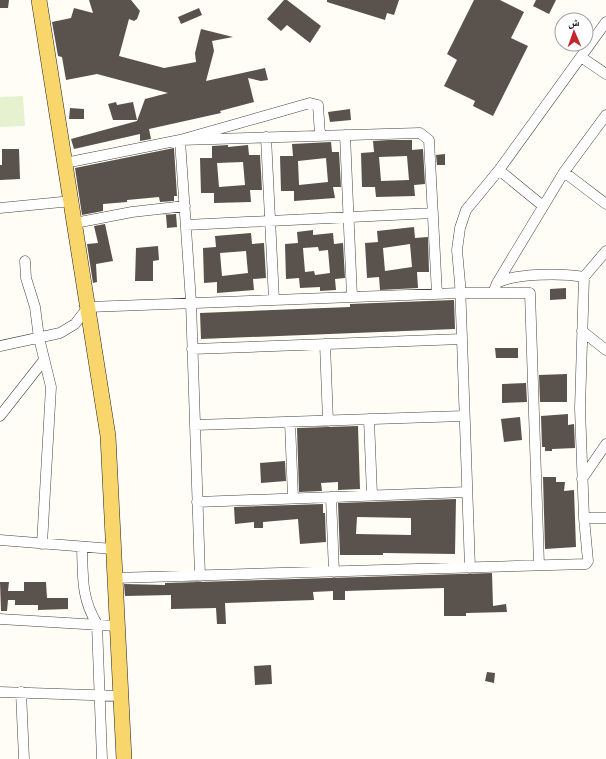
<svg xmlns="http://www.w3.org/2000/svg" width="606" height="759" font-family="'PT Serif','Noto Naskh Arabic',serif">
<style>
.pitch{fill:#e6f2cf}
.building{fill:#5a524d;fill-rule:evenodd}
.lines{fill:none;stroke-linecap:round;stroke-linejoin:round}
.street-casing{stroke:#444;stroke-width:11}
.primary-casing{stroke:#222;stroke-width:16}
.street{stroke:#fff;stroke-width:10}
.primary{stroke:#f9d66b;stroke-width:15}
</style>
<rect width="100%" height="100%" fill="#fffdf5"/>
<path class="pitch" d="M23 96 25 126 0 127V97Z"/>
<path class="building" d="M0 0H9L8 8H0Z
M89 0H131L140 11 137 19 134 21 129 19 119 56 164 68 196 62 195 53 201 29 233 37 212 41 214 51 206 81 265 68 268 80 261 81 248 78 254 102 220 111 221 113 149 129 151 139 140 141V134L74 149 71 139 137 121 145 99 168 93 97 74 66 80 62 57 58 56 52 22 71 18 74 8 93 13Z
M284 0H287L321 26 310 43 287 25 281 31 267 19Z
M327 0H399L394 15 387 13 385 20 327 2Z
M474 0H500L524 12 511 38 528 46 493 116 473 106 475 101 444 86 457 60 447 54Z
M536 0H556L549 14 533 6Z
M199 8 202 15 181 24 178 17Z
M116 102 117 105 133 102 137 120H113L108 104Z
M70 108 84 109V119H69Z
M350 109 351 120 330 122 328 112Z
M389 140H412V150L423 149 425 184 414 185 415 196 376 197 375 187H362L361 153 374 152 373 141ZM407 156 409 180 381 181 379 157Z
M331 142 332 152H339L341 187H333L335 198 294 201V191H281L280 156H293L292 144ZM326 158 328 182 299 185 298 161Z
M228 145V147L248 145 249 155H260L262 190H250L251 202 214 203V193H201L200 158H212V146ZM243 162 245 185 219 187 217 163Z
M174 148 177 196H174V201L160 202 159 197 127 200V202L103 204V211L82 215 75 168Z
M2 149H19L20 179 0 180V165H2Z
M445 154V165H437L436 155Z
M176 214 177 227 167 228 166 215H161Z
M105 224 113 261 96 264 97 282 93 283 87 244 98 243 94 226Z
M414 227 415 238 428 237 429 272H417L418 288 380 290 379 277 367 278 365 243 378 242 377 231ZM410 244 412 267 385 271 383 248Z
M313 230V235L333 233 334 244 343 243 345 278 335 279 336 290 320 291V287L300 288 299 278 286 279 285 244 298 243 297 232ZM318 247 319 251 328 250 330 273 315 275 314 271 305 272 303 248Z
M251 233 252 244 264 243 266 278 253 279 254 290 217 293V282L204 283 203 248 216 247 215 236ZM246 251 248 273 222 276 220 253Z
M158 246 159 260 153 261V281H135L136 248Z
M566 288V299L550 300V289Z
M454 300 455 329 201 339 200 313 350 307V304Z
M495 348H518V358H496Z
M567 374V402H540L539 375Z
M526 383 527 402 502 403V384Z
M568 414V425L574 424 575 448 552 449V451H545V447H542L541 416Z
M520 417 522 440 504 442 501 419Z
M358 426 360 489 338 490V482L321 483 322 491 299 492 297 428Z
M285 461 286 481 261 483 260 463Z
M543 477H556V482H565L564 491 574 490 576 547 545 549Z
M456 499 455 554 383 553V555H340L338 503ZM357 517 411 518V535L356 534Z
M323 504V513H325L326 542 300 544 298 519 263 522V528H254V522L235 524 234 507Z
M492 573 493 606 506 604 507 612 466 613V616H444V588L345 591V600H333V591L313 592 314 600 225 603 226 624H217L216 608 171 609V595L125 596 124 584 165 585V583Z
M0 582H9L8 591H24V582H46L47 598H68V609L38 610V605H15V600H8L7 611H1Z
M271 665 272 684 255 685 254 666Z
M487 672 495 673 494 683 485 681Z"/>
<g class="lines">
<g class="street-casing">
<path id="street" d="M581 57 606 74
M345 135 352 297
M266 137 274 300
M65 163 180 140 310 103 318 105 320 135
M499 170 543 206
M564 172 606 204
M0 208 72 201
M75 223 132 212 185 206
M186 225 433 213
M25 261 26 278 35 307 39 338 51 387 42 544
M497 283C515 273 563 273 584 277
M493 293 497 283 564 172 606 115
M582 331 606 350
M462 339 460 283 457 250 460 228 466 210 499 170 606 22
M325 344 328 421
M0 346 60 333 75 324 88 307 460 293H530L539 565
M192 349 462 339 470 568
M0 416 44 360
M369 419 372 495
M290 422 293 498
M195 425 463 416
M582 479 606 444
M331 497 334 572
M197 502 467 492
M584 518H606
M0 540 113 549
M82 547C83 576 81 598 97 624L102 759
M200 576 191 302 180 140 420 133 429 140 437 294
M115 578 586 564 588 561 584 518 580 408 584 277 606 251
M0 619 117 626
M0 692 120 696
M21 692 24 759"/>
</g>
<g class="primary-casing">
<path id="primary" d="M39 0 108 436 124 759"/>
</g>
<use href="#street" class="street"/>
<use href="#primary" class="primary"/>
</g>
<g transform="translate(574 32) rotate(358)"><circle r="19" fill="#ffffff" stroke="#a0a0a0"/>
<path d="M0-3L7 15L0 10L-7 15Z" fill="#c4262e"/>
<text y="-6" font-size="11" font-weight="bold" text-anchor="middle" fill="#111111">ش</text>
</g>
</svg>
